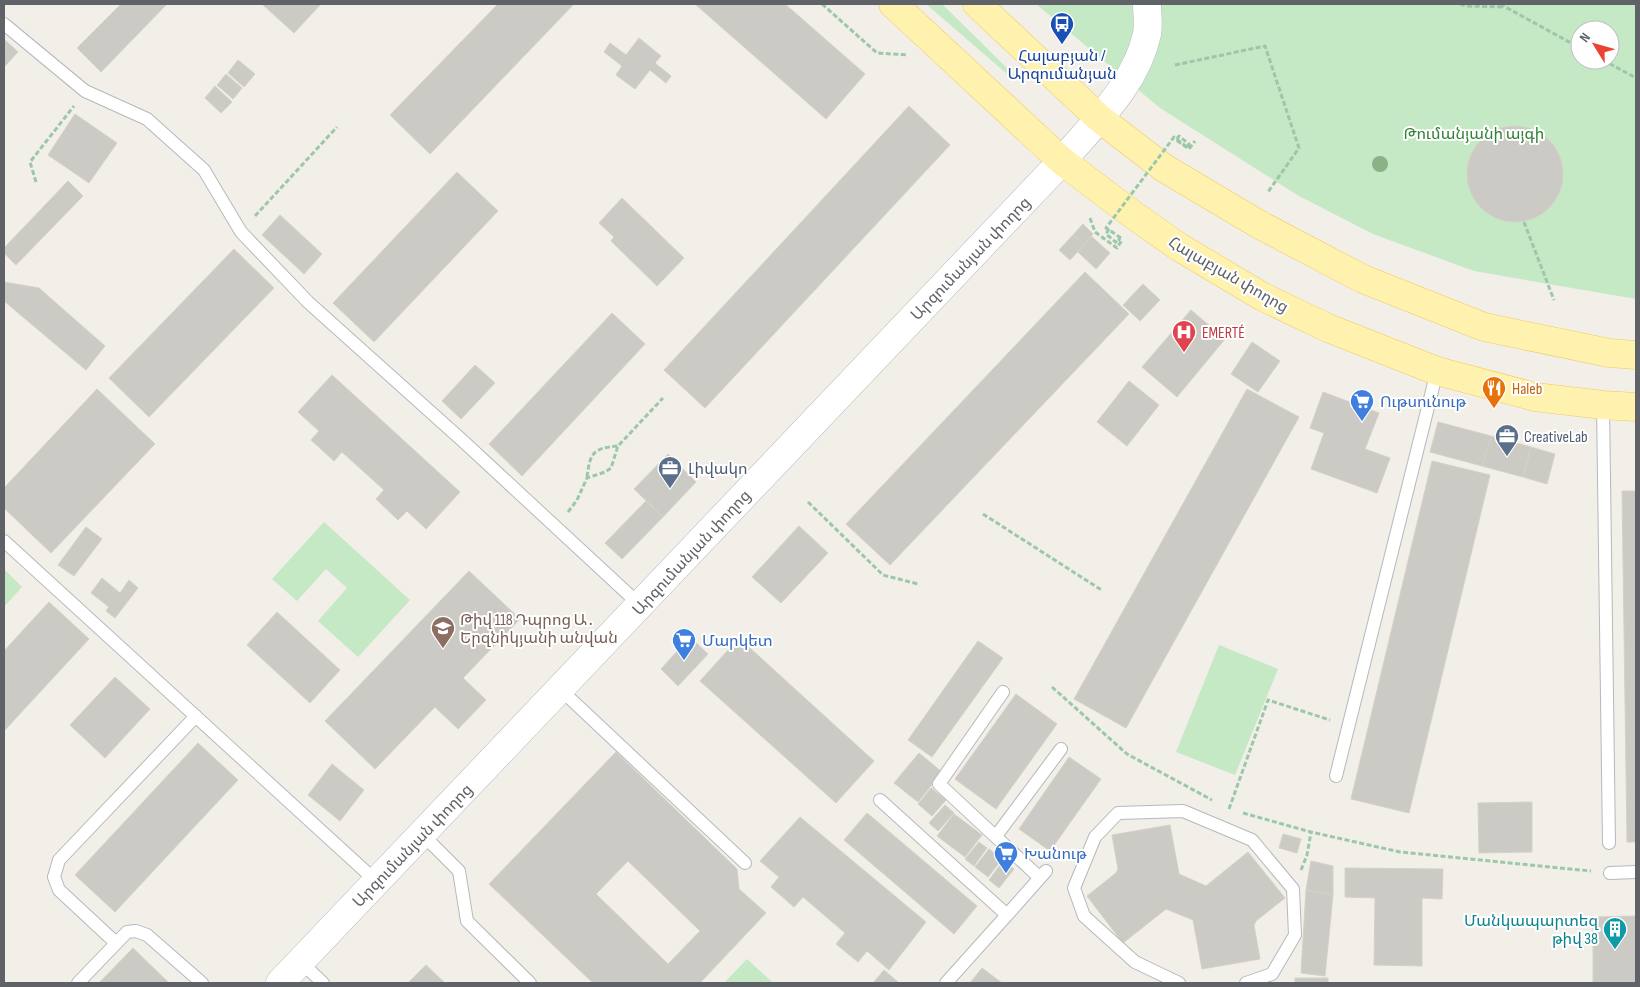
<svg xmlns="http://www.w3.org/2000/svg" width="1640" height="987" font-family="'Sofia Sans Condensed','Noto Sans Armenian',sans-serif">
<style>
.green{fill:#c5e8c5;fill-rule:evenodd}
.building{fill:#cccac5;stroke:#d6d1c6;fill-rule:evenodd}
.lines{fill:none;stroke-linecap:round;stroke-linejoin:round}
.lane-casing{stroke:#b5b8bc;stroke-width:14}
.secondary-casing{stroke:#b6babf;stroke-width:29}
.primary-casing{stroke:#f2c960;stroke-width:29}
.path{stroke:#9cc7a9;stroke-width:3;stroke-dasharray:5 2.5;stroke-linecap:butt}
.lane{stroke:#fff;stroke-width:12}
.secondary{stroke:#fff;stroke-width:28}
.primary{stroke:#fff2af;stroke-width:28}
.path-bridge{stroke:#9cc7a9;stroke-width:3;stroke-dasharray:5 2.5;stroke-linecap:butt}
.tree{fill:#89b387}
.labels{text-anchor:middle;stroke-width:4;stroke-linejoin:round;paint-order:stroke}
.transit-label{font-size:16px;fill:#164399;stroke:#fff}
.park-label{font-size:16px;fill:#348238;stroke:#fff}
.street-label{font-size:16px;fill:#5f6368;stroke:#fff}
.health-label{font-size:16px;fill:#be3a42;stroke:#fff;text-anchor:start}
.food-label{font-size:16px;fill:#c56008;stroke:#fff;text-anchor:start}
.shop-label{font-size:16px;fill:#366cbe;stroke:#fff;text-anchor:start}
.service-label{font-size:16px;fill:#4e5e75;stroke:#fff;text-anchor:start}
.education-label{font-size:16px;fill:#785e54;stroke:#fff;text-anchor:start}
.culture-label{font-size:16px;fill:#0d838f;stroke:#fff;text-anchor:end}
</style>
<rect width="100%" height="100%" fill="#f1efe8"/>
<path class="green" d="M926 4H942L1015 76 1013 79Z
M1036 4H1636V299L1474 271 1373 234 1299 196 1160 108ZM1580 30H1610V60H1580Z
M324 522 410 600 358 657 318 621 347 588 326 569 297 601 272 579Z
M4 569 22 587 4 607Z
M1219 645 1278 669 1235 775 1176 752Z
M747 959 773 983H724Z"/>
<path class="building" d="M121 4H167L101 72 77 48Z
M262 4H321L294 33Z
M498 4H574L430 154 390 115Z
M695 4H785L865 74 826 119Z
M639 38 661 56 655 63 671 76 666 83 650 70 635 89 616 75 622 66 604 52 610 43 626 55Z
M4 39 18 52 4 67Z
M238 60 255 74 244 87 228 73Z
M226 74 242 88 233 99 217 85Z
M215 86 232 102 221 113 205 98Z
M909 106 950 145 705 408 664 370Z
M75 114 117 143 89 183 48 155Z
M1467 174a48 48 0 1 1 96 0a48 48 0 1 1-96 0Z
M457 172 498 211 374 342 333 303Z
M68 181 83 196 16 265 4 253V248Z
M622 198 684 258 657 286 611 241 614 237 599 223Z
M280 215 322 254 304 274 262 235Z
M1083 224 1093 234 1084 245 1073 235Z
M1073 235 1084 245 1070 260 1059 250Z
M1091 236 1110 253 1096 269 1078 252Z
M234 249 274 288 149 417 109 378Z
M1085 272 1129 314 890 565 846 524Z
M4 282 39 288 105 346 86 370 4 301Z
M1143 284 1160 300 1140 321 1123 305Z
M1191 310 1225 339 1177 397 1142 367Z
M612 313 645 344 522 476 489 444Z
M1252 342 1280 361 1258 392 1231 374Z
M475 365 495 383 461 419 442 401Z
M332 375 460 492 426 529 407 511 398 520 376 499 384 490 342 452 334 461 311 440 319 431 298 412Z
M1129 381 1159 405 1127 446 1097 422Z
M97 389 155 444 51 553 4 508V488Z
M1247 389 1299 417 1126 728 1074 699Z
M1323 392 1379 413 1365 449 1390 458 1377 493 1311 469 1324 433 1310 428Z
M1438 422 1491 436 1482 466 1430 452Z
M1491 436 1531 447 1523 477 1482 466Z
M1531 447 1555 454 1547 484 1523 477Z
M668 454 696 482 663 517 634 489Z
M1432 461 1490 475 1409 813 1351 799Z
M1622 491H1636V842H1627Z
M646 501 663 517 622 559 605 543Z
M799 526 828 553 781 603 752 577Z
M86 527 102 539 74 576 58 565Z
M469 571 520 619 463 678 486 700 458 729 435 707 375 769 325 721Z
M102 578 120 593 129 580 138 588 115 618 106 611 109 607 91 593Z
M49 602 89 639 4 731V651Z
M277 612 340 670 310 703 247 645Z
M690 637 708 654 678 686 661 669Z
M739 638 874 761 836 803 700 681Z
M978 641 1003 658 932 757 908 740Z
M115 677 150 709 105 758 70 725Z
M1016 694 1057 724 996 809 955 779Z
M198 743 238 780 115 912 75 875Z
M616 752 737 869 739 889 766 913 700 983H593L489 884ZM628 861 700 931 668 964 596 894Z
M919 753 942 772 918 802 894 783Z
M1069 757 1101 779 1050 851 1019 829Z
M332 764 364 790 340 821 308 795Z
M931 788 946 800 932 816 918 804Z
M1532 802V852L1479 853 1478 803Z
M945 805 954 813 938 831 929 823Z
M867 813 977 906 954 934 844 840Z
M954 814 982 835 965 857 937 836Z
M800 817 926 922 889 970 867 951 858 962 836 944 845 933 803 897 794 907 771 887 779 877 760 861Z
M1170 825 1179 874 1206 886 1248 852 1285 898 1256 921 1254 925 1260 959 1202 969 1193 920 1166 909 1123 943 1087 896 1116 873 1118 869 1112 835Z
M1283 834 1301 839 1297 853 1279 848Z
M979 842 987 848 974 866 965 859Z
M989 849 1002 859 988 877 975 867Z
M1003 861 1014 869 999 888 989 880Z
M1311 861 1333 866V895L1306 890Z
M1345 868 1443 869 1442 899 1422 898V966L1374 965 1375 898 1345 897Z
M1306 890 1333 895 1325 976 1301 973Z
M1636 916V983H1593V917Z
M133 948 169 983H99Z
M426 965 445 983H408Z
M982 968 1002 983H970Z
M884 970 899 983H873Z
M1295 978H1328V983H1295Z"/>
<g class="lines">
<g class="lane-casing">
<path id="lane" d="M4 24 85 91 147 119 204 170 241 232 308 302 464 442 640 605
M1603 405 1609 843
M4 541 377 882
M560 689 745 863
M1003 692 939 784 1040 878
M1336 776 1437 371
M880 800 1007 915 946 983
M422 834 459 871 467 921 530 983
M996 836 1061 749
M1610 873 1636 872
M1007 915 1046 871
M116 943 59 890 54 877 59 860 196 716
M301 962 323 983
M78 983 127 932 136 931 147 935 202 983
M1179 983 1135 962 1084 916 1074 888 1095 837 1118 813 1183 811 1252 840 1293 889 1295 935 1272 974 1246 983"/>
</g>
<g class="secondary-casing">
<path id="secondary" d="M280 983 1062 161C1094 123 1136 85 1147 34 1149 25 1147 14 1147 4"/>
</g>
<g class="primary-casing">
<path id="primary" d="M893 4 1062 161 1132 214 1179 247 1263 297 1328 328 1437 371 1535 397 1603 405 1636 407
M977 4 1099 118 1164 168 1260 225 1363 279 1484 327 1609 353 1636 355"/>
</g>
<path class="path" d="M822 4 877 53 908 55
M1460 4 1466 6 1504 7
M1500 4 1580 48
M1603 60 1636 78
M1175 65 1265 46 1299 148 1268 192
M1187 147 1189 144 1179 136 1176 140 1189 149 1195 141
M36 182 30 162 74 106
M255 216 337 127
M1090 218 1095 232 1117 248 1122 240
M1524 222 1554 300
M1109 229 1106 234 1117 243 1120 238
M587 477C590 453 593 448 618 446
M808 502 883 575 918 584
M568 512 577 500 587 478 605 472 611 468 618 446 663 398
M983 514 1103 591
M1052 687 1127 754 1212 800
M1229 809 1268 700 1330 720
M1243 813 1311 832 1400 852 1591 871
M1301 870 1307 855 1311 832"/>
<use href="#lane" class="lane"/>
<use href="#secondary" class="secondary"/>
<use href="#primary" class="primary"/>
<path class="path-bridge" d="M1121 238 1106 228 1174 137 1187 147"/>
</g>
<circle class="tree" cx="1380" cy="164" r="8"/>
<defs>
<g id="bus-pin" transform="scale(1.25)"><path d="M0 17L-7.5 6A9.5 9.5 0 1 1 7.5 6Z" fill="#1a4fb4" stroke="#fff"/><path d="M-5-6H5V4H4V6H2V4H-2V6H-4V4H-5ZM-3.5-4V0h7V-4ZM-3.5 1.2v1.5H-2V1.2ZM2 1.2v1.5H3.5V1.2Z" fill="#fff"/></g>
<g id="hospital-pin" transform="scale(1.25)"><path d="M0 17L-7.5 6A9.5 9.5 0 1 1 7.5 6Z" fill="#e0444e" stroke="#fff"/><path d="M-5-5h3v3.5h4V-5h3V5h-3V1.5h-4V5h-3Z" fill="#fff"/></g>
<g id="restaurant-pin" transform="scale(1.25)"><path d="M0 17L-7.5 6A9.5 9.5 0 1 1 7.5 6Z" fill="#e8710a" stroke="#fff"/><path d="M-5-6h1v4h1v-4h1v4h1v-4h1v5L-1.5 .5V6h-2V.5L-5-1ZM5-6V6H3V1.5H1.5Q1.5-4 5-6Z" fill="#fff"/></g>
<g id="supermarket-pin" transform="scale(1.25)"><path d="M0 17L-7.5 6A9.5 9.5 0 1 1 7.5 6Z" fill="#3f7fe0" stroke="#fff"/><path d="M-6-5.5h2.5l.6 2H6L4.5 2H-2.5L-4.4-4H-6ZM-1.5 3.2a1.3 1.3 0 1 0 .1 0ZM3 3.2a1.3 1.3 0 1 0 .1 0Z" fill="#fff"/></g>
<g id="office-pin" transform="scale(1.25)"><path d="M0 17L-7.5 6A9.5 9.5 0 1 1 7.5 6Z" fill="#5c6f8a" stroke="#fff"/><path d="M-6-3h4V-5.5h4V-3h4V5H-6ZM-1-4.5V-3h2v-1.5ZM-6 0V1H6V0Z" fill="#fff"/></g>
<g id="school-pin" transform="scale(1.25)"><path d="M0 17L-7.5 6A9.5 9.5 0 1 1 7.5 6Z" fill="#8d6e63" stroke="#fff"/><path d="M0-5L7-2L0 1L-7-2ZM-4 1L0 2.5L4 1V4Q0 6-4 4Z" fill="#fff"/></g>
<g id="building-pin" transform="scale(1.25)"><path d="M0 17L-7.5 6A9.5 9.5 0 1 1 7.5 6Z" fill="#0f9aa8" stroke="#fff"/><path d="M-4-6H4V6H1V3H-1V6H-4ZM-2.5-4.3h1.7v1.8h-1.7ZM.8-4.3h1.7v1.8H.8ZM-2.5-1h1.7V.8h-1.7ZM.8-1h1.7V.8H.8Z" fill="#fff"/></g>
</defs>
<g fill-rule="evenodd">
<use href="#bus-pin" x="1062" y="24"/>
<use href="#hospital-pin" x="1184" y="332"/>
<use href="#restaurant-pin" x="1494" y="388"/>
<use href="#supermarket-pin" x="1362" y="401"/>
<use href="#office-pin" x="1507" y="436"/>
<use href="#office-pin" x="670" y="468"/>
<use href="#school-pin" x="443" y="628"/>
<use href="#supermarket-pin" x="684" y="640"/>
<use href="#supermarket-pin" x="1006" y="853"/>
<use href="#building-pin" x="1615" y="929"/>
</g>
<g class="labels">
<g class="transit-label">
<text x="1062" y="61">Հալաբյան /<tspan x="1062" dy="18">Արզումանյան</tspan></text>
</g>
<g class="park-label">
<text x="1474" y="139">Թումանյանի այգի</text>
</g>
<g class="street-label">
<text transform="translate(970 258) rotate(-46)" y="6">Արզումանյան փողոց</text>
<text transform="translate(1229 274) rotate(30)" y="6">Հալաբյան փողոց</text>
<text transform="translate(691 552) rotate(-47)" y="6">Արզումանյան փողոց</text>
<text transform="translate(412 845) rotate(-46)" y="6">Արզումանյան փողոց</text>
</g>
<g class="health-label">
<text x="1202" y="338">EMERTÉ</text>
</g>
<g class="food-label">
<text x="1512" y="394">Haleb</text>
</g>
<g class="shop-label">
<text x="1380" y="407">Ութսունութ</text>
<text x="702" y="646">Մարկետ</text>
<text x="1024" y="859">Խանութ</text>
</g>
<g class="service-label">
<text x="1524" y="442">CreativeLab</text>
<text x="688" y="474">Լիվակո</text>
</g>
<g class="education-label">
<text x="460" y="625">Թիվ 118 Դպրոց Ա․<tspan x="460" dy="18">Երզնիկյանի անվան</tspan></text>
</g>
<g class="culture-label">
<text x="1598" y="926">Մանկապարտեզ<tspan x="1598" dy="18">թիվ 38</tspan></text>
</g>
</g>
<rect width="1640" height="987" fill="none" stroke="#5f6368" stroke-width="10"/>
<g transform="translate(1595 45) rotate(307)"><circle r="24" fill="#ffffff" stroke="#bfc1c3"/>
<path d="M0-4L9 19L0 12L-9 19Z" fill="#ea4335"/>
<text y="-8" font-size="14" font-weight="bold" text-anchor="middle" fill="#5f6368">N</text>
</g>
</svg>
